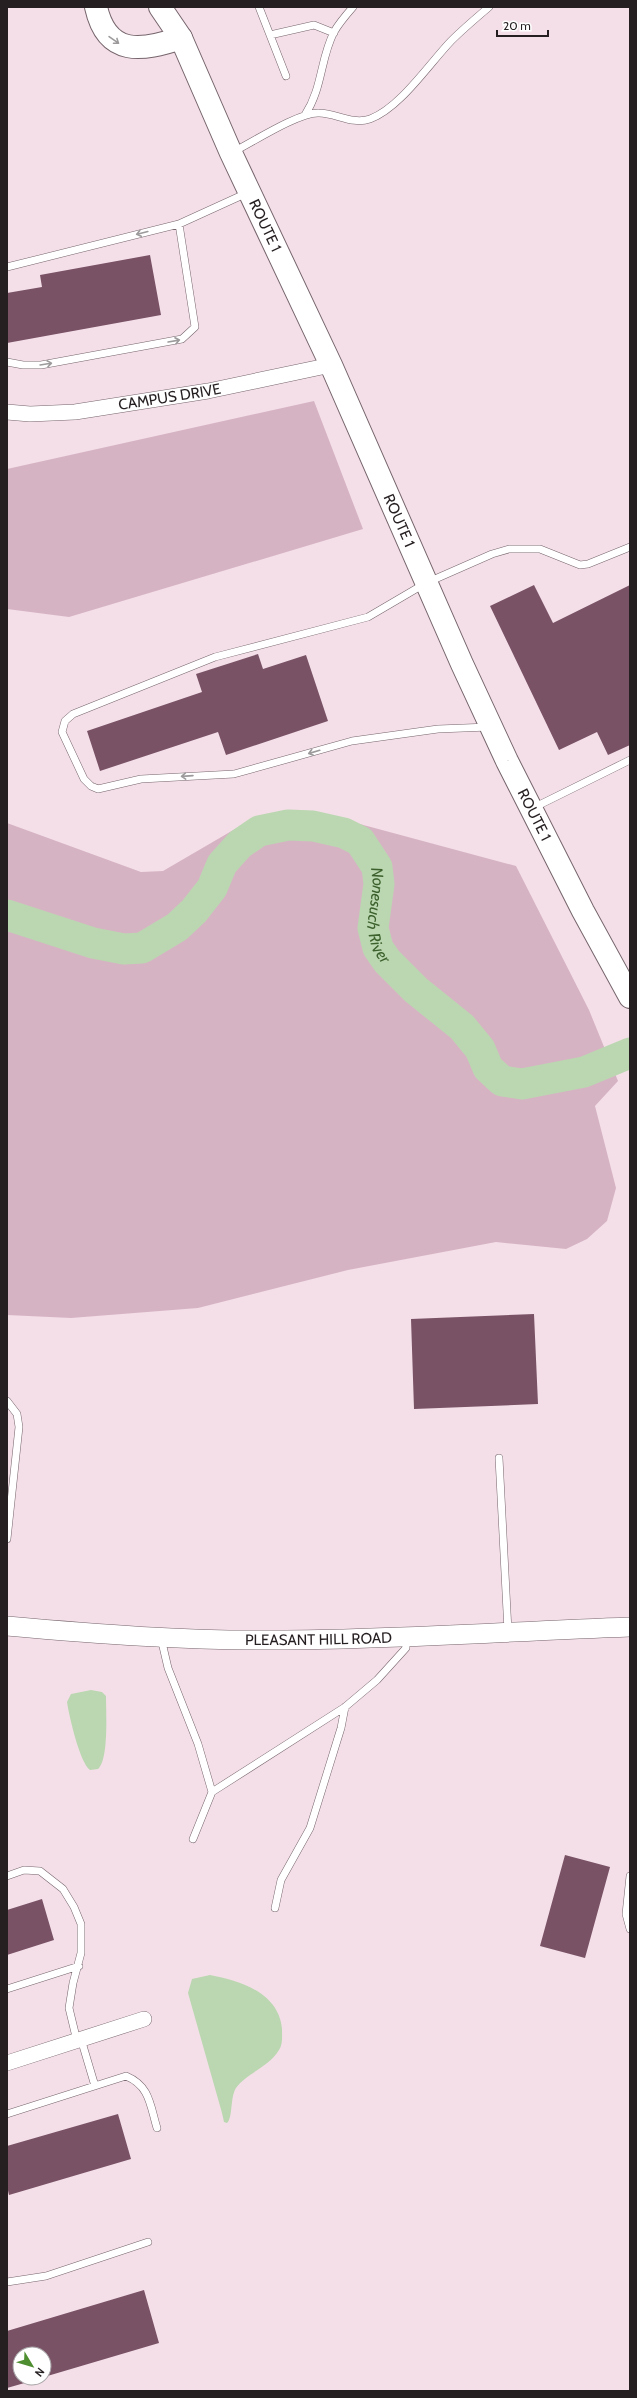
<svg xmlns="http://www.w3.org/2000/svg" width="637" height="2398" font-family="Cabin,sans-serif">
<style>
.green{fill:#d6b3c3}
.water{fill:#bbd7b1}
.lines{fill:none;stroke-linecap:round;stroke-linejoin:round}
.river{stroke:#bbd7b1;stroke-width:31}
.building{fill:#795265}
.service-casing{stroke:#76656c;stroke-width:8}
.minor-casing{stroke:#76656c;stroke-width:16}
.tertiary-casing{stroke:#76656c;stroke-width:20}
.primary-casing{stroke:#76656c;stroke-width:24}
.service{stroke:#fff;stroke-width:7}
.minor{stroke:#fff;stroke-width:15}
.tertiary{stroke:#fff;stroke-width:19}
.primary{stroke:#fff;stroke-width:22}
.oneway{stroke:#9d9a9c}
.labels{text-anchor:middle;stroke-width:4;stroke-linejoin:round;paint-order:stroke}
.street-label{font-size:15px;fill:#261f22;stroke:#fff}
.water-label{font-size:16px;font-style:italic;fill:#3c612d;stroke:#fff}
</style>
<rect width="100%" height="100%" fill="#f4dfe8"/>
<path class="green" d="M314 401 363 529 69 617 7 609V469Z
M282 811 330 816 516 866 589 1010 618 1081 595 1106 616 1188 607 1221 587 1239 566 1249 496 1242 348 1270 198 1308 71 1318 7 1315V823L141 872 163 871 235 829Z"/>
<path class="water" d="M91 1690 102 1692 106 1696C106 1711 109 1760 98 1769L90 1770C80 1763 69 1716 67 1702L71 1694Z
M210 1975C241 1981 279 1993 282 2029 282 2036 283 2044 279 2050 269 2067 247 2073 236 2088 230 2097 233 2118 227 2123L224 2122 222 2113 188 1993 192 1979Z"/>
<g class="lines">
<path class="river" id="s1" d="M7 915 93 943 124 949 142 948 177 927 194 911 212 888 222 864 240 844 259 831 288 825 313 826 344 833 360 841 377 867 379 884 373 928 378 948 387 961 416 990 462 1027 480 1049 488 1068 502 1081 522 1084 584 1072 630 1053"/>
</g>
<path class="building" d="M150 255 161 315 7 343V293L42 287 40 275Z
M534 585 553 623 630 585V745L608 755 597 732 559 750 490 606Z
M258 654 263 669 306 655 328 721 226 755 218 732 100 771 87 731 202 692 196 674Z
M534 1314 538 1404 414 1409 411 1319Z
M565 1855 610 1867 585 1958 540 1946Z
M42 1899 54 1940 7 1955V1910Z
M118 2114 131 2159 9 2195 7 2186V2146Z
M144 2290 159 2343 44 2377V2354H20V2378H42L7 2388V2331Z"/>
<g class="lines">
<g class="service-casing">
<path id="service" d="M259 7 286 76
M270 35 314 25 334 33
M305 115C323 87 320 59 334 32 339 23 346 15 353 7
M233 152C253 142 299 112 319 113 336 113 352 125 370 119 400 108 429 64 451 41 463 29 476 18 489 7
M7 267 179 224 247 193
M7 362 23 365H41L182 339 195 327 179 224
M489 727 438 729 352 741 234 774 141 779 98 789 91 786 84 779 62 732 65 721 73 714 215 657 368 617 426 583 492 554 509 549H540L580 565 588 564 630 547
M533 808 630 760
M7 1401 17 1414 19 1427 7 1539
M499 1458 508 1631
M161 1638 168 1668 198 1744 212 1792
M193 1839 212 1792 345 1707 377 1680 406 1648V1637
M7 1876 24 1870 40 1871 63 1889 74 1907 81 1924V1953L73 1983 69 2008 77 2041
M630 1876 626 1914 630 1929
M275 1908 281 1880 310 1828 341 1728 345 1707
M7 1989 79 1966
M81 2039 95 2086
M7 2114 126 2076C150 2086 150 2105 157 2128
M7 2282 46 2276 148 2242"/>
</g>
<g class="minor-casing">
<g id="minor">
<path id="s2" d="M7 412 30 414 75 412 208 391 331 365"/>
<path d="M7 2063 144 2019"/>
</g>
</g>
<g class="tertiary-casing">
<g id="tertiary">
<path id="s3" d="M7 1626C97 1634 186 1641 276 1640 394 1640 512 1631 630 1627"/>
</g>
</g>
<g class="primary-casing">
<g id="primary">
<path d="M96 7C107 57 142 51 181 38"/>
<path id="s4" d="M160 7 181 38 231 153 331 365 462 664 507 761 583 911 630 997"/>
</g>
</g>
<use href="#service" class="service"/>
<use href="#minor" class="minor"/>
<use href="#tertiary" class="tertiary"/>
<use href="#primary" class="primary"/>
</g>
<defs><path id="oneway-shaft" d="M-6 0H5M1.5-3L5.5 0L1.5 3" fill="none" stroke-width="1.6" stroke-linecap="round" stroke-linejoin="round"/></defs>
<g class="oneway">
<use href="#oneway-shaft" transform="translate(114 40) rotate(35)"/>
<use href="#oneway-shaft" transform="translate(142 233) rotate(166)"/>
<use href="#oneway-shaft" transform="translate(174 341) rotate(-10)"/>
<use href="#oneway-shaft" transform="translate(46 364) rotate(-9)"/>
<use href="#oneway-shaft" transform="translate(314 752) rotate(164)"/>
<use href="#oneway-shaft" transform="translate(187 776) rotate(176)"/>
</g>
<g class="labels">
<g class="street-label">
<text dy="5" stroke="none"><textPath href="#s4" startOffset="243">ROUTE 1</textPath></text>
<text dy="5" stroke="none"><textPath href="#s2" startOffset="164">CAMPUS DRIVE</textPath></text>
<text dy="5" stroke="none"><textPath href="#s4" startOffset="567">ROUTE 1</textPath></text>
<text dy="5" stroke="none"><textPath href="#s4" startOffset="891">ROUTE 1</textPath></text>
<text dy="5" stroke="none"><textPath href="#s3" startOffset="312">PLEASANT HILL ROAD</textPath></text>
</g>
<g class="water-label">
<text dy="6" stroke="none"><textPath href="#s1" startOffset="494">Nonesuch River</textPath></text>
</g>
</g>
<rect width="637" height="2398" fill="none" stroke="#261f22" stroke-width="16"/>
<g transform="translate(32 2366) rotate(128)"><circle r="19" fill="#ffffff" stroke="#a8a5a7"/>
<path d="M0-3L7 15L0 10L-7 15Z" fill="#4f8e30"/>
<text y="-6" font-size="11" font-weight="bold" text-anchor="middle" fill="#261f22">N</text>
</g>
<path d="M497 30v6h51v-6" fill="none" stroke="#261f22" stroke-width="2"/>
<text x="503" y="30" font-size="12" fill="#261f22" stroke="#ffffff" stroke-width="3" paint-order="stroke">20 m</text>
</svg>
